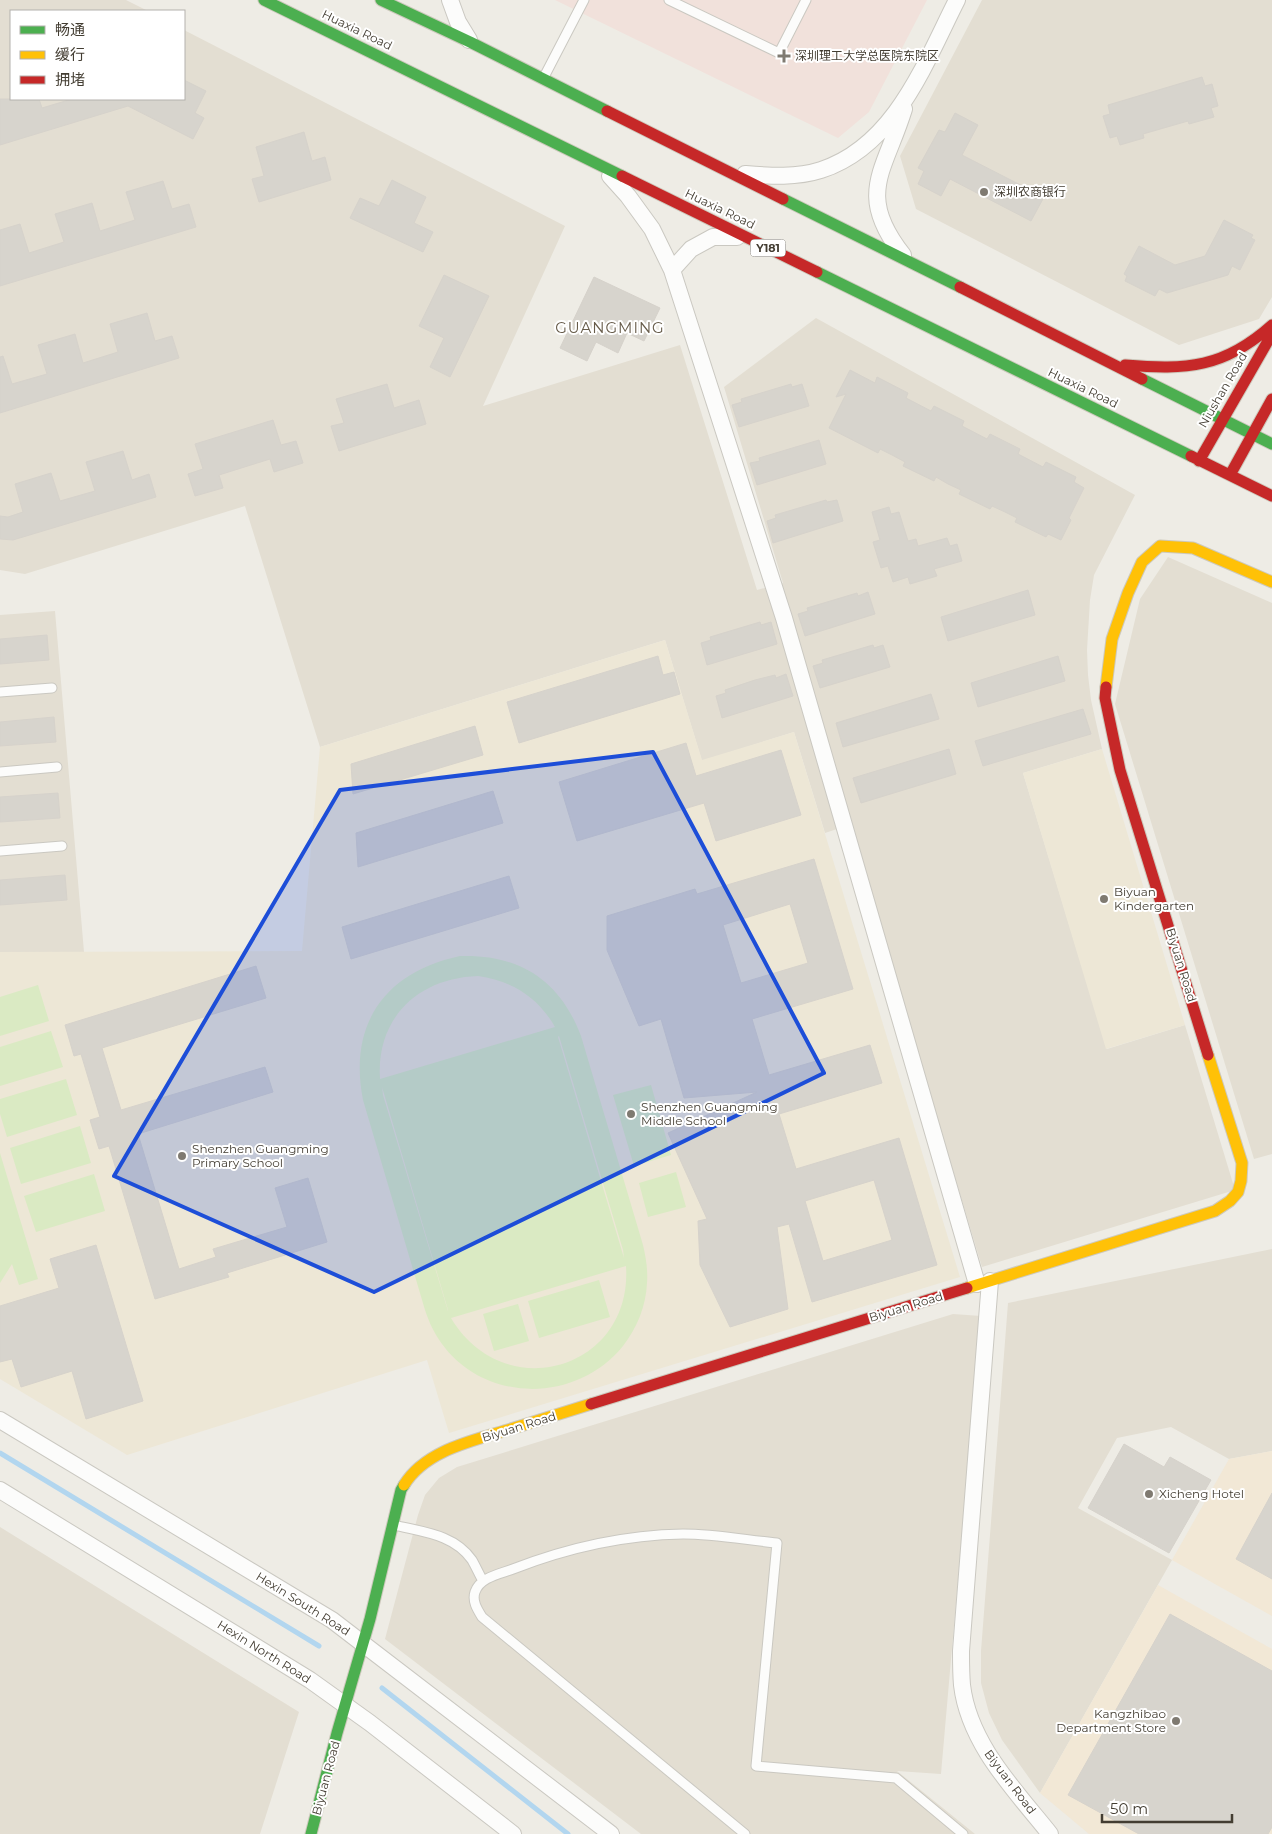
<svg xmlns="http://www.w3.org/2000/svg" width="1272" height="1834" font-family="Montserrat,'Noto Sans SC',sans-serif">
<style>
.residential{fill:#e3ded2}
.commercial{fill:#f2e8d6}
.education{fill:#ede7d6}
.medical{fill:#f1e1db}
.green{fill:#daeac3;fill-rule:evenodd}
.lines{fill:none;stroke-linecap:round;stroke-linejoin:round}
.stream{stroke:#b2d6ef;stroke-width:5}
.building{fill:#d7d4cd;stroke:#d6d2cb;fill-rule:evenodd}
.lane-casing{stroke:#cac8c1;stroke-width:11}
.street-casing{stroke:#cac8c1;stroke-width:18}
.fast-casing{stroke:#cdc9bc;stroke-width:13}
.slow-casing{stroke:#cdc9bc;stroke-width:13}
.jam-casing{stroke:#cdc9bc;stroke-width:13}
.lane{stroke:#fcfcfb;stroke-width:9}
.street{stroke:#fcfcfb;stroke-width:16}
.fast{stroke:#4caf50;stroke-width:11}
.slow{stroke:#ffc107;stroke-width:11}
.jam{stroke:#c62828;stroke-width:11}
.marked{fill:#1d4ed8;fill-opacity:0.2;stroke:#1d4ed8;stroke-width:4;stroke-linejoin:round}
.poi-dot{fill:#7f7a71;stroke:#fff;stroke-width:2}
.labels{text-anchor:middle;stroke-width:4;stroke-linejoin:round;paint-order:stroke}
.shield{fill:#fff;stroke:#7b7770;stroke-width:1}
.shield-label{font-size:11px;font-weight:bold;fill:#433d32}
.street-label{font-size:12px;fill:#433d32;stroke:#fff}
.poi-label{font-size:12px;fill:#433d32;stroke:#fff;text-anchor:start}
.quarter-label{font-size:15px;letter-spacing:1px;fill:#665b49;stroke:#fff}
</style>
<rect width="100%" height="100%" fill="#eeece5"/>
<path class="residential" d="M0 0H126L148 11H11V99H184V30L565 226 483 406 680 345 757 590 783 583 724 387 816 318 1135 495 1094 575 1090 600 1087 650 1088 675 1091 700 1102 749 1023 773 1107 1049 1185 1025 1235 1190 982 1267 849 825 825 833 794 732 702 761 665 640 320 747 245 506 25 574 0 570Z
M982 0H1272V297L1259 319 1179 345 916 209 900 156Z
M1168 557 1272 603V1154L1254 1159 1115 704 1140 599Z
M55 611 84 952H0V615Z
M1272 1249V1451L1229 1459 1171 1427 1117 1438 1078 1508 1172 1560 1040 1793 1002 1740 989 1713 981 1683V1651L1008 1303Z
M953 1314 981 1316 941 1774 897 1771 975 1834H641L385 1639 418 1515 425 1495 439 1478 457 1467Z
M0 1527 299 1712 260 1834H0Z"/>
<path class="commercial" d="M1272 1451V1616L1172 1560 1229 1459Z
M1158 1585 1272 1649V1834H1089L1040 1793Z"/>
<path class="education" d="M665 640 702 760 794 732 960 1277 449 1433 427 1360 127 1455 0 1379V952L302 951 320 747Z
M1102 749 1185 1025 1106 1049 1023 773Z"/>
<path class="medical" d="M555 0H927L869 112 838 138Z"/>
<path class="green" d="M460 956C519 954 560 980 581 1036L643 1245C646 1258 648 1270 647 1283 646 1306 637 1328 623 1346 577 1403 486 1404 442 1344 434 1333 429 1322 425 1310L363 1100C348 1024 385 972 460 956ZM478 976C512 981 538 997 555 1027L380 1079C376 1018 418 978 478 976ZM559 1036 623 1250 624 1258 558 1037ZM382 1087 448 1310V1311L383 1095ZM626 1266C633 1370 504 1407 451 1318Z
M38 985 49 1021 0 1036V997Z
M51 1031 63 1067 0 1086V1047Z
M66 1079 77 1115 7 1137 0 1114V1099Z
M651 1085 671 1155 634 1166 613 1095Z
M80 1126 91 1163 21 1184 10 1148Z
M0 1153 38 1279 19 1285 12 1264 0 1283Z
M676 1172 686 1207 648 1217 639 1183Z
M94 1174 105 1211 36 1232 24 1196Z
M599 1280 610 1317 539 1338 528 1301Z
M518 1304 529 1341 494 1351 483 1314Z"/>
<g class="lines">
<path class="stream" d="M0 1453 319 1646
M382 1688 568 1834"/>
</g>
<path class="building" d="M1202 77 1205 86 1212 84 1218 106 1211 108 1214 117 1189 124 1188 121 1143 134 1144 138 1120 145 1117 136 1110 138 1103 116 1110 114 1108 105Z
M184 80 206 91 195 113 204 118 193 139 128 106 0 145V99H39L42 108 72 99H184Z
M955 113 978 125 962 155 1044 197 1031 221 950 179 941 196 918 184 924 171 918 168 939 130 945 132Z
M304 132 312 161 325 157 331 180 259 202 252 179 264 176 256 147Z
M392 180 426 197 414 223 433 232 423 252 350 218 360 198 379 206Z
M163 181 172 209 189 204 196 227 0 286V230L20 224 29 253 64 242 55 214 92 203 100 231 135 220 126 192Z
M1224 220 1253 235 1251 238 1255 240 1240 270 1232 266 1228 275 1167 293 1159 289 1155 296 1125 281 1127 276 1124 274 1139 246 1175 265 1205 256Z
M444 275 489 296 450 377 430 367 444 338 419 326Z
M594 277 660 308 644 341 627 333 618 353 596 342 587 361 560 348Z
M147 313 155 341 172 336 179 358 0 413V357L3 356 12 384 47 374 38 345 75 334 83 363 118 352 110 324Z
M850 370 875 383 877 377 908 393 906 398 931 411 934 406 964 421 962 426 987 439 990 434 1020 449 1018 454 1043 467 1046 462 1076 477 1074 482 1084 488 1069 518 1071 520 1061 540 1048 534 1046 537 1015 522 1017 518 1005 512 992 506 990 509 959 494 961 490 948 484 936 477 934 481 903 466 905 462 892 455 880 449 878 453 829 428 846 394 836 397Z
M387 384 394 408 419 400 426 424 339 451 331 426 344 423 336 399Z
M791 384 792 387 802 384 809 406 739 427 732 405 742 402 741 399Z
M273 420 281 445 296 441 303 463 274 472 270 459 219 475 223 488 195 496 188 474 203 469 195 444Z
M819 440 826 464 757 485 750 463 760 461 759 458Z
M123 451 132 480 149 474 156 497 13 540 0 539V516L8 517 23 512 15 484 51 473 60 501 95 491 86 462Z
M826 500 827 502 837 500 843 521 773 543 767 521 776 518 775 515Z
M889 507 891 514 899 512 908 541 916 539 918 546 947 538 950 546 957 544 962 561 934 569 937 576 910 584 908 577 893 582 888 566 881 568 873 542 880 540 872 512Z
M1028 590 1035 615 948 641 941 617Z
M868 592 875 614 805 636 798 614 808 611 807 608 857 593 858 596Z
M760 622 761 625 771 622 777 644 707 665 701 643 711 640 710 637Z
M47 635 49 660 0 664V639Z
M873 645 874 648 883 645 890 667 820 688 813 666 823 663 822 660Z
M658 656 663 675 674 672 680 694 519 743 507 702Z
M1058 656 1065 681 978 707 971 683Z
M786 674 793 696 722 718 716 696 726 693 725 690 755 680 775 675 776 678Z
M931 694 939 719 843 747 836 723Z
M1083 709 1091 734 983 766 975 741Z
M54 717 56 742 0 746V722Z
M475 726 483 755 353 794 351 764Z
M686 743 696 776 781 750 801 815 716 841 704 803 577 841 559 782Z
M949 749 956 774 861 803 853 778Z
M493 791 503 823 358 867 356 833Z
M58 793 60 818 0 822V797Z
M814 859 853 989 752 1019 769 1075 870 1045 882 1083 779 1114 796 1169 899 1138 937 1265 812 1302 789 1224 777 1227 788 1309 730 1327 700 1265 698 1221 707 1219 668 1133 757 1092 684 1098 661 1019 639 1026 607 950V916L695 889 697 894ZM790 904 808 963 741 983 723 925ZM874 1180 892 1240 823 1261 805 1201Z
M65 875 67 900 0 905V880Z
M509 876 519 908 351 959 342 927Z
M256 966 266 998 102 1048 121 1110 265 1067 273 1092 138 1134 179 1269 216 1257 213 1249 287 1227 275 1188 308 1178 327 1242 227 1273 229 1277 155 1299 109 1146 99 1149 90 1120 100 1117 81 1054 74 1056 65 1025Z
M96 1245 143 1401 86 1419 72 1371 21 1387 12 1359 0 1362V1306L59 1288 50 1259Z
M1124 1444 1164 1467 1170 1457 1211 1480 1169 1553 1088 1508Z
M1272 1493V1579L1236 1559Z
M1170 1614 1272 1671V1827L1268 1834H1139L1068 1795Z"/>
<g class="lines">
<g class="lane-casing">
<path id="lane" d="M669 0 779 53 806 0
M544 77 584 0
M0 692 52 688
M0 772 57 767
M0 851 62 846
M394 1525C422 1532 454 1534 472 1560 476 1567 479 1574 483 1581
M745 1834 482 1617C477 1609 472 1601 475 1592 480 1577 500 1574 513 1569 567 1548 624 1535 683 1534 714 1534 746 1540 777 1543L756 1766 896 1778 963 1834"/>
</g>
<g class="street-casing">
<path id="street" d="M450 0 458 22 469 40
M745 174C771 176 796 178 821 170 895 146 925 63 957 0
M610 176 628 196 652 229 672 270
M737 237H713L691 249 672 270 784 618 977 1284
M903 255C855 194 885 171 904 109
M990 1281 961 1651C961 1662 961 1674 962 1685 969 1744 1015 1790 1050 1834
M0 1420 332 1620 611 1834
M0 1490 310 1680 370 1723 513 1834"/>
</g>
<g class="fast-casing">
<path id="fast" d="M264 0 622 176
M381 0 470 42 607 111
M783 199 960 287
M817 272 1191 456
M1142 379 1272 444
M311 1834 337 1733 370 1619 401 1490 404 1485"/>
</g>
<g class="slow-casing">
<path id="slow" d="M1106 687 1112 639 1128 593 1142 562 1160 546 1193 548 1272 582
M967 1288 1215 1211 1230 1201 1238 1192 1241 1181 1242 1163 1208 1055
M404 1485C426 1449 476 1440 514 1428 540 1420 565 1412 591 1404"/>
</g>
<g class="jam-casing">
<path id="jam" d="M607 111 783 199
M622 176 817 272
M960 287 1142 379
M1125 365C1187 370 1224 368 1272 325
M1191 456 1272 496
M1199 461 1272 334
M1230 475 1272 399
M1106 687 1105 698 1120 770 1208 1055
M591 1404 967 1288"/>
</g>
<use href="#lane" class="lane"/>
<use href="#street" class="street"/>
<use href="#fast" class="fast"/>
<use href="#slow" class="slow"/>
<use href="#jam" class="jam"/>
</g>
<path class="marked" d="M653 752 824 1073 374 1292 114 1176 340 790Z"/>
<g class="poi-dot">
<path d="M781.5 48.5h5v5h5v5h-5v5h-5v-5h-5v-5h5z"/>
<circle cx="984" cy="192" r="5"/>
<circle cx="1104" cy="899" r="5"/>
<circle cx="631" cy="1114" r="5"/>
<circle cx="182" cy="1156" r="5"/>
<circle cx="1149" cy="1494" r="5"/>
<circle cx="1176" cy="1721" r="5"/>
</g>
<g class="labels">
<rect class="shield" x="750.5" y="239.5" width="35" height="17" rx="4"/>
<g class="shield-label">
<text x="768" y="252">Y181</text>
</g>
<g class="street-label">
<text transform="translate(357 30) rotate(26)" y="4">Huaxia Road</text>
<text transform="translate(720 209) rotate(26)" y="4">Huaxia Road</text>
<text transform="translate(1083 388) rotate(26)" y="4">Huaxia Road</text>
<text transform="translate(1223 390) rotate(-60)" y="4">Niushan Road</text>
<text transform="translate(1181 965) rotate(73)" y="4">Biyuan Road</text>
<text transform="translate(906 1307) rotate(-17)" y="4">Biyuan Road</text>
<text transform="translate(519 1427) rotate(-17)" y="4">Biyuan Road</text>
<text transform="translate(303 1604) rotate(32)" y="4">Hexin South Road</text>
<text transform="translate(264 1652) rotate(32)" y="4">Hexin North Road</text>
<text transform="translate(326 1778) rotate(-75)" y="4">Biyuan Road</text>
<text transform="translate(1010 1782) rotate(53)" y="4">Biyuan Road</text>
</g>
<g class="poi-label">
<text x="795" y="60">深圳理工大学总医院东院区</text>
<text x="994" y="196">深圳农商银行</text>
<text x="1114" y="896">Biyuan<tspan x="1114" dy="14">Kindergarten</tspan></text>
<text x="641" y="1111">Shenzhen Guangming<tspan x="641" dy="14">Middle School</tspan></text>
<text x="192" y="1153">Shenzhen Guangming<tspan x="192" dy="14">Primary School</tspan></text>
<text x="1159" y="1498">Xicheng Hotel</text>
<text x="1166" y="1718" text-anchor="end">Kangzhibao<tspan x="1166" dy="14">Department Store</tspan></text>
</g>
<g class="quarter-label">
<text x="610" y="333">GUANGMING</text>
</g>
</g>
<rect x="10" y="10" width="175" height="90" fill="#ffffff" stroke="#b4b1ad"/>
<rect x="20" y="26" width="25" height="8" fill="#4caf50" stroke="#b4b1ad"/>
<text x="55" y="35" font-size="15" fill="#433d32">畅通</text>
<rect x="20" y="51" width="25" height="8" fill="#ffc107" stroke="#b4b1ad"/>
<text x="55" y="60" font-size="15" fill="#433d32">缓行</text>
<rect x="20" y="76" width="25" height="8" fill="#c62828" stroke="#b4b1ad"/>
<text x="55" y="85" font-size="15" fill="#433d32">拥堵</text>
<path d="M1102 1814v8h130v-8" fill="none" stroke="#433d32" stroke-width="2.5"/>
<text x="1110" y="1814" font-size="15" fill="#433d32" stroke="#ffffff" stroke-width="4" paint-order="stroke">50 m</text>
</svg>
